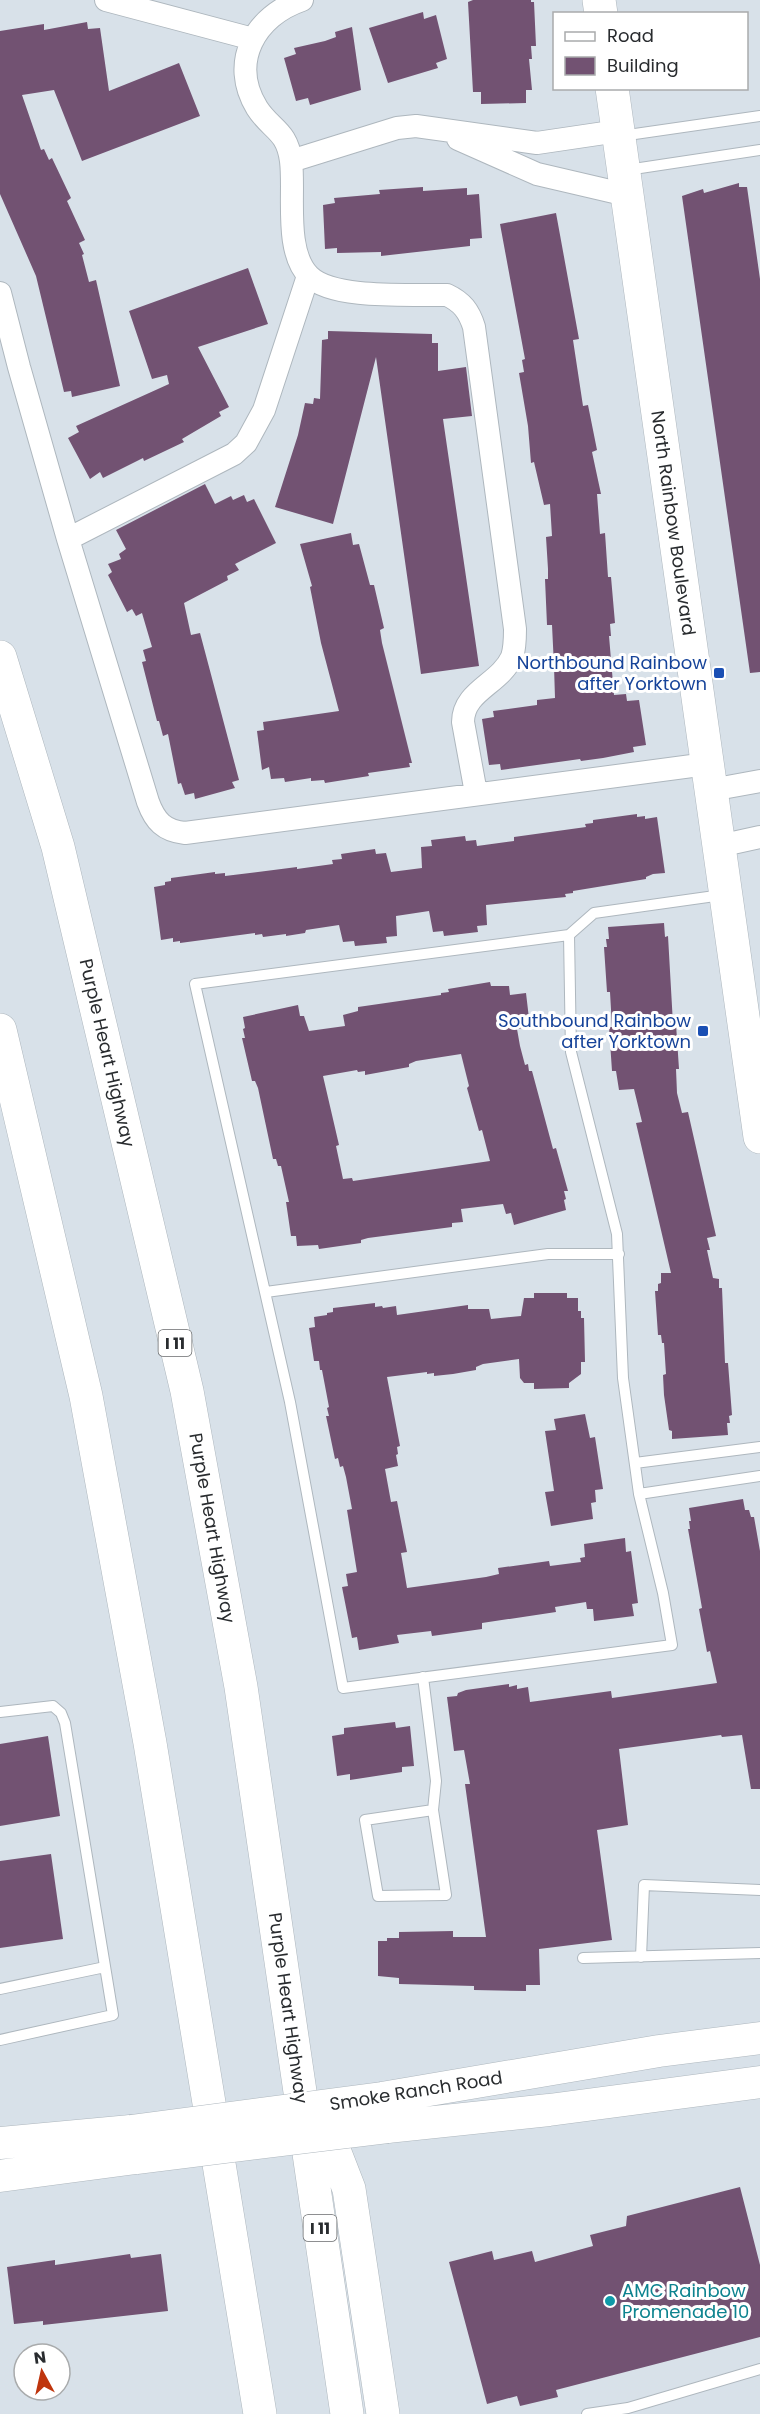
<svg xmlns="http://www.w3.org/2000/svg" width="760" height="2414" font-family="Poppins,sans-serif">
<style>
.building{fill:#725272;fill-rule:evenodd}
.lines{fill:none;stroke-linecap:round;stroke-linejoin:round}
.lane-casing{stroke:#aeb7be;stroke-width:12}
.street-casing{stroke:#aeb7be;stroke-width:24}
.secondary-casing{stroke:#aeb7be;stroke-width:33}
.primary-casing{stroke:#aeb7be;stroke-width:34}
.highway-casing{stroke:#aeb7be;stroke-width:34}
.lane{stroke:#fff;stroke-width:10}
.street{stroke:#fff;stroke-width:22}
.secondary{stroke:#fff;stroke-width:32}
.primary{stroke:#fff;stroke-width:33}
.highway{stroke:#fff;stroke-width:33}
.secondary-bridge-casing{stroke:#aeb7be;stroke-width:33;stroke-linecap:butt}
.secondary-bridge{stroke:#fff;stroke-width:32}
.transit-dot{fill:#1a4fb4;stroke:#fff;stroke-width:2}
.culture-dot{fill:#0f9aa8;stroke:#fff;stroke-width:2}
.labels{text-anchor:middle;stroke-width:6;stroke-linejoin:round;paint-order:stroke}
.shield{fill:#fff;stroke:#696b6d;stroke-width:1.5}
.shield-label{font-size:16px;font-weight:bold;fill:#292c2f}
.street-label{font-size:18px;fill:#292c2f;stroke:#fff}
.transit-label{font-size:18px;fill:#164399;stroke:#fff;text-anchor:end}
.culture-label{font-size:18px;fill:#0d838f;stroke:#fff;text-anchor:start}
</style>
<rect width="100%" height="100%" fill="#d8e1e9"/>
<path class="building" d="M473 0H531V2H534L536 46H531L532 59H529L532 90H526V103L481 104V92H473L468 2Z
M423 12 424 19 436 15 447 59 436 63 438 68 388 83 369 28Z
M87 22 88 29 100 28 109 91 179 63 200 116 82 161 54 90 22 95 41 150 44 149 49 160 52 158 71 198 67 201 85 240 79 243 84 254 82 255 89 282 96 280 120 386 72 397 71 391 64 392 36 276 0 194V31L44 24V30Z
M352 27 361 90 310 105 308 98 296 101 284 58 296 54 294 48 325 41 336 37 335 32Z
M739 183V187H747L760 279V672L750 673 682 196 703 189 704 193Z
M423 187V191L467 188V195L479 194 482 238 470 239V246L381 256V252L337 253V248L325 249 323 205 335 203 334 198 380 194 379 190Z
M556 213 579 339 573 340 583 406 588 405 597 450 592 452 601 494H597L600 534 605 533 608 577H611L615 623 610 624 611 636H609L614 695 626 694 627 701 639 700 646 745 633 747 634 752 603 758 581 761 580 759 501 770 500 764 489 765 482 719 494 717 493 711 537 705V700L555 698 554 666 552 625H547L545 579H548V569L546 537 552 536 550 504 544 505 534 462 531 463 528 426 519 373 524 372 522 360 525 359 500 224Z
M248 268 268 324 198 347 229 407 219 412 221 416 182 439 184 442 144 461 143 458 103 478 100 472 90 479 68 438 79 432 76 426 169 384 167 375 152 379 129 311Z
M328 331 432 334V343H438V371L466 367 472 416 443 419 479 666 421 674 376 357 333 524 275 507 298 435 305 403 313 404 314 398 320 399 322 340 328 339Z
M205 484 215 504 231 496 233 500 244 495 247 502 254 499 276 543 235 564 239 570 227 576 228 580 184 603 191 635 200 633 239 780 232 782 235 788 195 799 194 793 185 795 181 783 178 784 168 734 163 736 159 721H157L142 662 146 661 143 650 152 647 142 613 136 616 132 609 127 612 108 575 112 572 108 564 121 559 119 554 126 549 116 530Z
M351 533 353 545 359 544 370 585H374L384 628 380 630 382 643 412 763H409L410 767 368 773 369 776 325 783 324 780 311 781V778L285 782 284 778 271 779 269 767 262 770 257 731 264 730 263 722 339 711 321 643 310 587 312 586 300 544Z
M637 814V817L645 816V819L657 817 665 873 653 874 646 877V879L573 891V893L565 894 566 897 486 905 487 925 477 926 478 932 444 936 443 931 433 932 429 911 396 916 397 936 386 937 387 943 355 946 354 941 343 942 339 925 306 930 305 933 286 936V934L263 937 262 934 255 935V933L180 943V941L173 942V938L161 940 154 887 165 885V882L171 881V878L215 872V874L225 873V876L297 867V869L333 864 332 860 342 859 341 854 375 849 376 854 386 853 391 872 422 868 421 847 432 846 431 840 465 836 466 841 476 840 477 846 514 841V837L586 827 585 824 593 823V820Z
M664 923 665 937 668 936 673 1024H676L679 1069H676L677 1093 682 1113 688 1112 716 1236 707 1238 710 1250H707L713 1278 719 1279V1288H722L725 1363H728L732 1415 729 1416 730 1423H727L728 1435 672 1439V1431L669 1430 664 1395 663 1375 666 1374 664 1343H662L661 1335H658L655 1291H658V1284L661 1283V1273H671L636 1123 642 1122 634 1089 619 1090 616 1071H612L609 1027H612L610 992H607L604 947H607L606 939H609L608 927Z
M490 982 491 986H509L510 995 526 993 530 1027 517 1029 520 1046 525 1065 528 1064 529 1071H532L553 1149 556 1148 568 1191H564L566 1199 564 1200 566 1210 514 1225 511 1213 506 1214 503 1204 461 1209 463 1222 452 1223V1227L368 1238 361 1240V1243L319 1249 318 1245 297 1246 296 1236H291L286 1202H289L281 1166H278L276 1159H273L258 1088 255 1081H252L242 1038H245L243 1029 245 1028 243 1017 298 1005 300 1016H304L309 1031 345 1026 343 1015 358 1011V1007L441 995V993L449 992 448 989ZM461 1054 469 1086 467 1088 479 1131 482 1130 490 1161 353 1181 352 1178 343 1179 336 1146 339 1145 323 1076 357 1070 358 1072 365 1071V1075L409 1067V1064L416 1061Z
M534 1293H567V1298H578V1311H581V1318H584L585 1362H581V1374L569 1383V1388L534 1389V1383H524L520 1378 519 1359 483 1364 476 1367V1370L453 1374 434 1376V1373L427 1374V1372L387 1377 400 1446 397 1447 398 1454 396 1455 398 1466 385 1469 391 1502 397 1501 404 1537 407 1552 401 1553 407 1588 486 1577 499 1574 498 1568 549 1561 550 1566 581 1562 580 1558 585 1557 584 1544 625 1538 626 1552 631 1551 638 1603 632 1604 634 1616 594 1621 593 1609H587L586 1602 555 1607 556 1612 482 1623V1629L432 1636 431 1631 397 1635 399 1643 359 1650 357 1637 352 1638 342 1587 348 1586 346 1574 357 1572 347 1510 352 1509 346 1477 343 1466 340 1467 338 1458 335 1459 330 1435 326 1416H329L327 1408 329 1407 322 1370H320L319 1361H314L309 1328 315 1327 314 1317 327 1315V1313L333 1312V1308L375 1303V1307L382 1306 383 1308 396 1306 397 1315 468 1305V1309H489L491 1319 521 1316 524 1298H534Z
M585 1414 590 1438 595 1437 603 1489 595 1490 596 1502 591 1503 593 1519 551 1526 545 1492 554 1491 545 1431 556 1430 554 1419Z
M743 1499 745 1510H749L751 1517H754L760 1551V1789H751L742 1735 722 1737 721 1735 619 1749 628 1825 597 1830 612 1940 539 1949 540 1985H526V1991L474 1990V1986L399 1984V1978L378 1976V1941H387V1938H399V1932L453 1931V1937H486L465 1784H470L464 1750 454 1751 447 1697 457 1696 458 1693 466 1690 509 1684V1687L517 1685V1689L528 1687 530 1702 611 1691 612 1698 717 1683 710 1651 707 1652 699 1609 702 1608 688 1529H690L689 1521H691L689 1508Z
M395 1722 396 1728 410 1726 414 1766 402 1767V1772L350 1780V1774L337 1776 332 1736 344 1734V1728Z
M48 1736 60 1816 0 1826V1744Z
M51 1854 63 1939 0 1948V1861Z
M740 2187 760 2265V2337L556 2390 558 2397 520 2406 517 2396 487 2404 449 2262 492 2251 494 2260 532 2251 535 2262 593 2246 590 2235 626 2226 627 2216Z
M130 2254 131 2258 161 2254 168 2311 43 2325V2321L14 2324 7 2267 55 2260V2265Z"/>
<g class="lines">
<g class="lane-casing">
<path id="lane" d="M621 136 760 116
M627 170 760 150
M569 935 571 1052 617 1234 623 1378 639 1494 663 1593 672 1645 343 1688 290 1402 195 984 569 935 594 913 722 895
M266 1292 548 1254H619
M635 1463 760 1447
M639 1494 760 1476
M423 1677 436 1781 433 1810 446 1895 378 1896 365 1820 433 1810
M0 1712 53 1706 61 1713 65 1723 113 2015 0 2040
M641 1957 644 1885 760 1890
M583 1958 760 1953
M0 1989 105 1967
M587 2414 628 2408 760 2369"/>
</g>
<g class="street-casing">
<path id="street" d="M106 0 253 39
M302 0C255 16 229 62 257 108 271 130 287 130 291 161 295 193 284 251 309 276 333 300 412 294 447 295 462 302 469 311 474 327L515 629C515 638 515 648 512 657 500 684 463 691 463 722L476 793
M458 139 537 174 627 195
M291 161 397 128 416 126 537 143 618 131
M0 293 19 367 68 539 148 802C155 821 164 831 185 833L707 764
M68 539 234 454 246 443 264 410 308 276
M711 790 760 781
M719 846 760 837"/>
</g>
<g class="secondary-casing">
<path id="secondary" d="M382 2098 659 2051 760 2038
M387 2127 549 2110 760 2082
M0 2143 131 2131
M0 2176 136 2158"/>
</g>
<g class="primary-casing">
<path id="primary" d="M599 0 601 14
M612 88 760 1137"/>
</g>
<g class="highway-casing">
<path id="highway" d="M0 657 58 847 187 1391 241 1687 347 2414
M0 1030 86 1396 150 1743 260 2414
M318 2109 349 2189 383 2414"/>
</g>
<use href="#lane" class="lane"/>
<use href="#street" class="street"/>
<use href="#secondary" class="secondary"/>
<use href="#primary" class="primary"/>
<use href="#highway" class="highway"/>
<g class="secondary-bridge-casing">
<path id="secondary-bridge" d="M131 2131 382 2098
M136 2158 387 2127"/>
</g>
<use href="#secondary-bridge" class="secondary-bridge"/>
</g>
<g class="transit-dot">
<rect x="713" y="667" width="12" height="12" rx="3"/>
<rect x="697" y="1025" width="12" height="12" rx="3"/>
</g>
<circle class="culture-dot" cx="610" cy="2301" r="6"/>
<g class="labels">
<g class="shield">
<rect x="158.5" y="1330" width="33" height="26" rx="4.5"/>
<rect x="303.5" y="2215" width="33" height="26" rx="4.5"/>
</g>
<g class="shield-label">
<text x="175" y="1349">I 11</text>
<text x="320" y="2234">I 11</text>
</g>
<g class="street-label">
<text transform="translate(673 523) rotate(82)" y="6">North Rainbow Boulevard</text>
<text transform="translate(107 1053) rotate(77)" y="6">Purple Heart Highway</text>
<text transform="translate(212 1528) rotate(80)" y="6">Purple Heart Highway</text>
<text transform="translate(288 2008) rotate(82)" y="6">Purple Heart Highway</text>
<text transform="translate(416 2091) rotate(-9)" y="6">Smoke Ranch Road</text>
</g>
<g class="transit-label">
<text x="707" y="669">Northbound Rainbow<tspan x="707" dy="21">after Yorktown</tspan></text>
<text x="691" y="1027">Southbound Rainbow<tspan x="691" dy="21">after Yorktown</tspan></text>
</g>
<g class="culture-label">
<text x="622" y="2297">AMC Rainbow<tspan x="622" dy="21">Promenade 10</tspan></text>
</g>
</g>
<rect x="553" y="12" width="195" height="78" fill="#ffffff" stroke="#a9abac" stroke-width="1.5"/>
<rect x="565" y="32" width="30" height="9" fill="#ffffff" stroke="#a9abac" stroke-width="1.5"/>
<text x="607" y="42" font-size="18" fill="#292c2f">Road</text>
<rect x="565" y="57" width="30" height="18" fill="#725272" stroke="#a9abac" stroke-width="1.5"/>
<text x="607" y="72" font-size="18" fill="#292c2f">Building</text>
<g transform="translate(42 2372) rotate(352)"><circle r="28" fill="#ffffff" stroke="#a9abac" stroke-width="1.5"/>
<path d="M0-4.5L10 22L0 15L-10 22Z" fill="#bf350d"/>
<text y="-9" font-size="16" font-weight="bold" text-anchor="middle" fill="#292c2f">N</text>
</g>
</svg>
